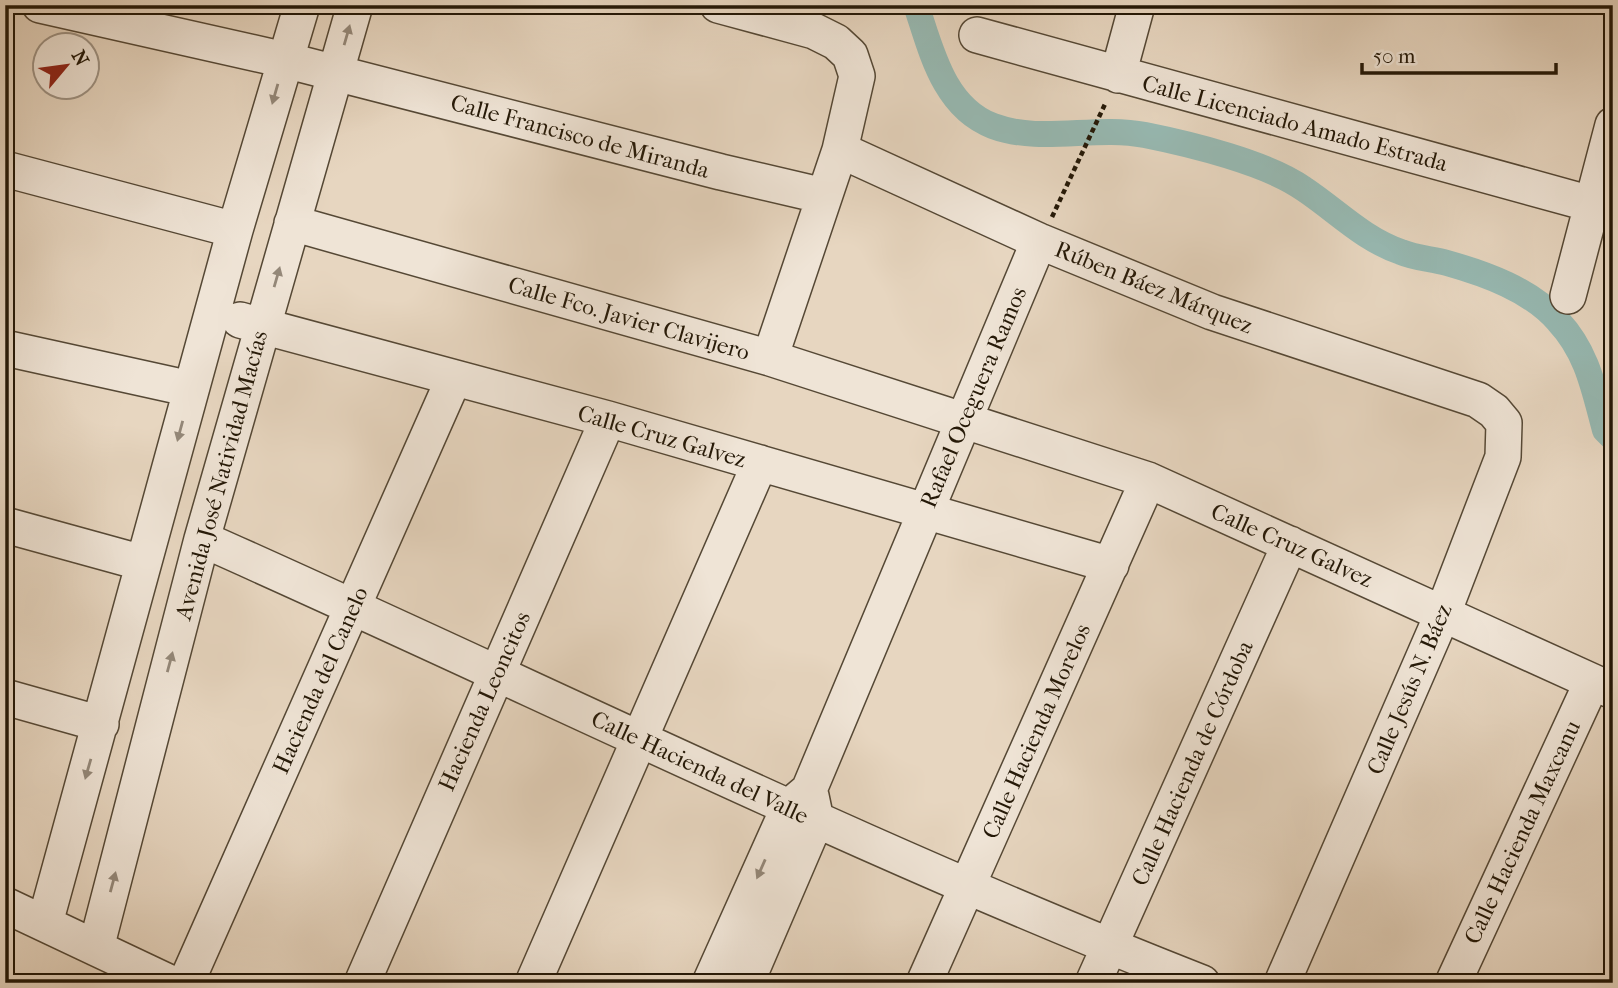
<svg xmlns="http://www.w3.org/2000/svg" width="1618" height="988" font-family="'IM FELL French Canon',serif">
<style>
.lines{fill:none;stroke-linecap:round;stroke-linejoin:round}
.canal{stroke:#97b9b2;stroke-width:26}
.minor-casing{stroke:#554835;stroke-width:38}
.path{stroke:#241807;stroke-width:4.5;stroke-dasharray:5 3.5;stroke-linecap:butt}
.minor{stroke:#efe4d6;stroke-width:35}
.oneway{fill:#948879}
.labels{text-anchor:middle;stroke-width:7;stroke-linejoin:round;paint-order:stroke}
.street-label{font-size:23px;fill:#241807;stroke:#efe4d6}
</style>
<rect width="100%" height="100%" fill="#e7d6c0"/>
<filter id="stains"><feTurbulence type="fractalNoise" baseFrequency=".00286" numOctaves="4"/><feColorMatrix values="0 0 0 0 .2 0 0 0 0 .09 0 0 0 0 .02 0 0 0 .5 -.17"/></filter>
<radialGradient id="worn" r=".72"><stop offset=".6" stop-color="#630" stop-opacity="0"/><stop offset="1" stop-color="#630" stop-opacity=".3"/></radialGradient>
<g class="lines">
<path class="canal" d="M916 5C931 49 943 107 993 126 1041 144 1095 125 1145 135 1190 144 1268 163 1304 189 1337 211 1363 239 1401 252 1415 258 1432 259 1447 263 1486 274 1531 290 1558 321 1588 353 1594 390 1605 430L1613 438"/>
<g class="minor-casing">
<path id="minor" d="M40 5 285 60 721 172 824 196
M718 5 814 31 836 42 850 55 857 76 840 150 770 358
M977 35 1613 210
M1118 75 1137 5
M840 150 1039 241 1212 312 1478 400 1494 411 1504 423 1503 457 1443 613 1282 983
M5 169 235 230
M292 223 770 358 1148 480 1613 691
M1568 296 1613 125
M240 320 608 419 1111 565
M5 348 191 389
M5 525 143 563
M202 539C535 687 862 850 1202 983
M5 697 101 724
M5 905 170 983
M45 923 235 230 302 5
M96 948 202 539 355 5
M186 983 454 378
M362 983 608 419
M533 983 760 463
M710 983 789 807 809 790 1039 241
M746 983 816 820 811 796
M924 983 1148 480
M1093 983 1290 544
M1453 983 1592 682"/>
</g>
<path class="path" d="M1052 217 1106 102"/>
<use href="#minor" class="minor"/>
</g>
<defs><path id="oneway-solid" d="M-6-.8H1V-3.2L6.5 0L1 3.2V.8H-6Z" transform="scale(1.75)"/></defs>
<g class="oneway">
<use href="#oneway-solid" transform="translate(347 35) rotate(-74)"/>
<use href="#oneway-solid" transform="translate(275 94) rotate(106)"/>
<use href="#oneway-solid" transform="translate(277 277) rotate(-74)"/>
<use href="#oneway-solid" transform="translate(180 431) rotate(105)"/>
<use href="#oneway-solid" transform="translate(170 662) rotate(-75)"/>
<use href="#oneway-solid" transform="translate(88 769) rotate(106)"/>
<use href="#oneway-solid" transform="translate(761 869) rotate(114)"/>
<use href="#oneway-solid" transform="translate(113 882) rotate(-75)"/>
</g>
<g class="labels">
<g class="street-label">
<text transform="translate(1295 123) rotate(15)" y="8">Calle Licenciado Amado Estrada</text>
<text transform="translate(580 136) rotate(15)" y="8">Calle Francisco de Miranda</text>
<text transform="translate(1154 287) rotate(22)" y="8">Rúben Báez Márquez</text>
<text transform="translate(629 318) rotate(16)" y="8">Calle Fco. Javier Clavijero</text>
<text transform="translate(973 397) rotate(-67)" y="8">Rafael Oceguera Ramos</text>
<text transform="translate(662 436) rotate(16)" y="8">Calle Cruz Galvez</text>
<text transform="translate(221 475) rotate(-75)" y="8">Avenida José Natividad Macías</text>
<text transform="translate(1292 545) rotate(24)" y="8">Calle Cruz Galvez</text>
<text transform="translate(320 680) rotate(-66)" y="8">Hacienda del Canelo</text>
<text transform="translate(1409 689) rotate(-67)" y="8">Calle Jesús N. Báez</text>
<text transform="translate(484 701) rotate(-66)" y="8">Hacienda Leoncitos</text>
<text transform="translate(1036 731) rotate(-66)" y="8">Calle Hacienda Morelos</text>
<text transform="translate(1192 763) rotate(-66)" y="8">Calle Hacienda de Córdoba</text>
<text transform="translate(700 767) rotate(25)" y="8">Calle Hacienda del Valle</text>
<text transform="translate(1522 832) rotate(-65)" y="8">Calle Hacienda Maxcanu</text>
</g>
</g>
<rect width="1618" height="988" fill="none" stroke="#e7d6c0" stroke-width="28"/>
<rect x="7" y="7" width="1604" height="974" fill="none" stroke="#241807" stroke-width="3.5"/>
<rect x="14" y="14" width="1590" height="960" fill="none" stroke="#241807" stroke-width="2"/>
<g transform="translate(66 66) rotate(61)"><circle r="33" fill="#efe4d6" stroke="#9e9283" stroke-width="2"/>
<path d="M0-5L12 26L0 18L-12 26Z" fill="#8f2418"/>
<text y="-10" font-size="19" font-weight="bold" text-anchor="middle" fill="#241807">N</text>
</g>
<path d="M1362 63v10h194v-10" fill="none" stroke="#241807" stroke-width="3.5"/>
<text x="1373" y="63" font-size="21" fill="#241807" stroke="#efe4d6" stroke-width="5" paint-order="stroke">50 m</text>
<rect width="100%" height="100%" filter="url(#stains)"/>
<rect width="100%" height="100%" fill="url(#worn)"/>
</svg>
